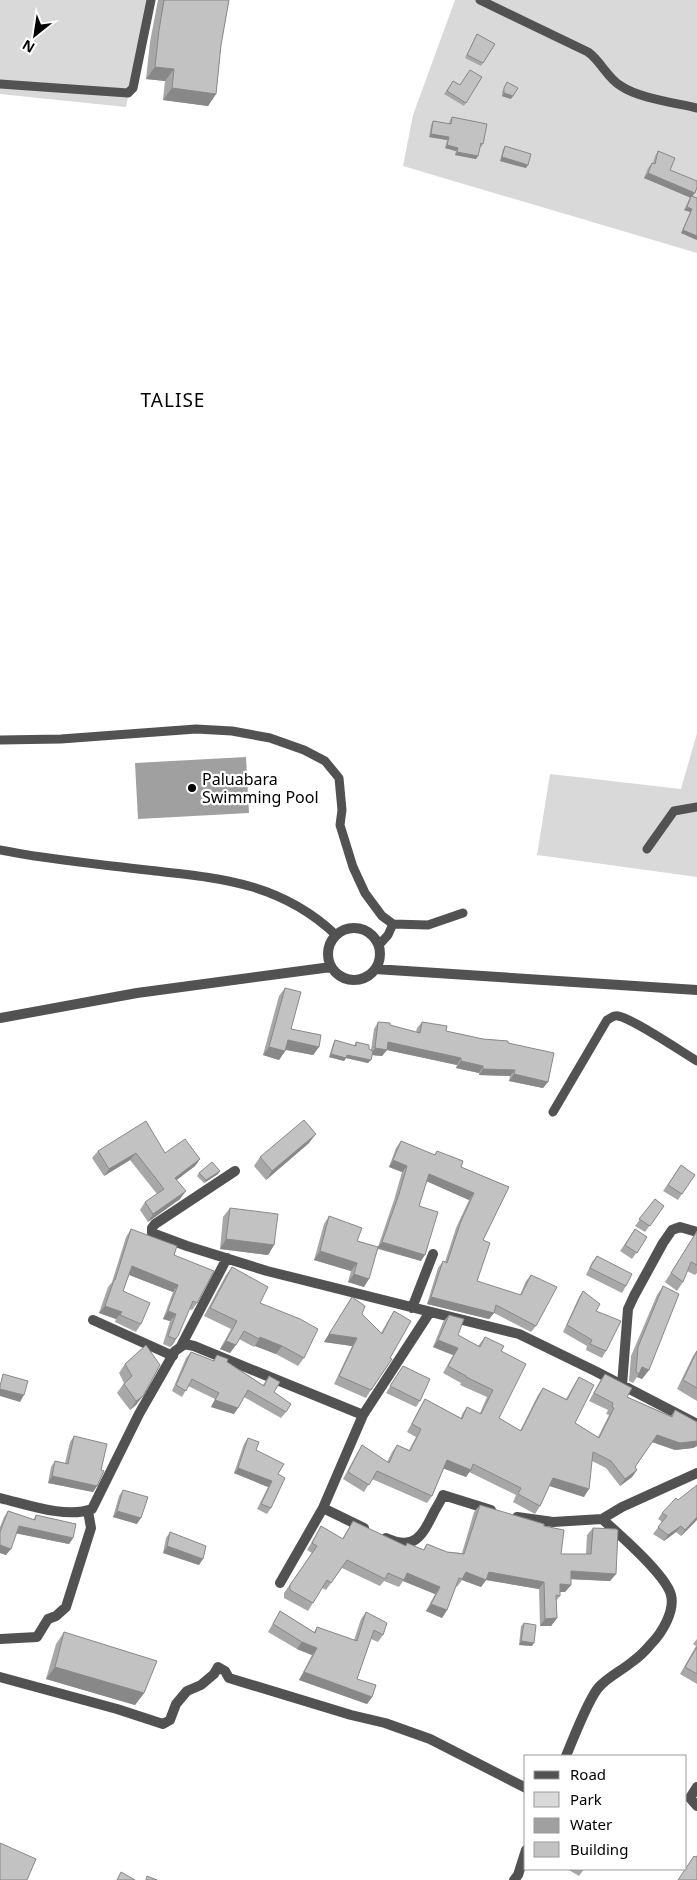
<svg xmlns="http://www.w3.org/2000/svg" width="697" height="1880" font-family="'Noto Sans',sans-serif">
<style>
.green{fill:#d9d9d9}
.water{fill:#a0a0a0}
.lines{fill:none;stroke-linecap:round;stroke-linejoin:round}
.lane{stroke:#525252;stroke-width:9}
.street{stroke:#525252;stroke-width:10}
.wall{fill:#a7a7a7}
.shaded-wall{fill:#888}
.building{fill:#c2c2c2;stroke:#888}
.poi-dot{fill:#000;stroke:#fff;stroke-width:2}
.labels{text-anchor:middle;stroke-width:4.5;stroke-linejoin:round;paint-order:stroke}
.poi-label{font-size:16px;fill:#000;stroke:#fff;text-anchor:start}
.quarter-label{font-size:19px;letter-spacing:1px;fill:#000;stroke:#fff}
</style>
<rect width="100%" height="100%" fill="#fff"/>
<path class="green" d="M0 0H149L126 107 0 94Z
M455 0H697V253L403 166 413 115Z
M697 733V877L537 855 550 774 681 789Z"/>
<path class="water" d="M246 757 249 813 138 819 135 763Z"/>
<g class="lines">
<path class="lane" d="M480 0 588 52C601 61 607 78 621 86 638 98 676 103 697 108
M0 84 128 93 133 88 151 0
M0 740 61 739 196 729 232 731 270 738 304 750 325 761 339 778 342 810 340 825 353 867 365 893 382 916 393 924
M647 849 674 811 697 807
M0 850C48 860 98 864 147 870 219 878 280 882 336 935
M379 945 388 935 393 924 428 925 463 913
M553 1112 607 1020C611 1018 613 1015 618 1016 632 1018 682 1052 697 1061"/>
<path class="street" d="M328 954a26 26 0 1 1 52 0a26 26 0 1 1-52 0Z
M375 969 697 990
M0 1018 137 993 331 967
M235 1171 155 1224 152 1228V1233L187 1246 267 1271 519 1334 595 1371 697 1424
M412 1308 433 1254
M93 1320 173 1356
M181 1346 227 1258
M622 1385 628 1309 634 1296 663 1243 672 1230 680 1227 697 1232
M0 1498C26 1504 66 1519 92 1509L139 1414 175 1351 185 1344 194 1346 363 1415
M323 1508 364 1528
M517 1517 553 1522 602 1519 622 1507 697 1473
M386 1538C415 1551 422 1536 434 1512 437 1506 441 1501 443 1495L491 1510
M280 1583 323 1508 363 1415 430 1312
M0 1639 37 1637 48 1619 56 1616 66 1607 91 1528 88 1511
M0 1677 117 1709 163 1724 170 1720 176 1704 187 1691 201 1685 214 1674 218 1667 225 1671 229 1678 351 1715 385 1723 430 1739 526 1788
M566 1756C573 1740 588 1699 599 1687 608 1677 621 1671 632 1662 639 1657 646 1650 651 1644 662 1633 675 1611 671 1595 666 1575 619 1534 602 1519
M697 1787 690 1798 697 1806
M514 1880 518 1875 526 1850"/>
</g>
<path class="wall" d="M158 0H229L221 45 216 94 208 106 163 100 165 81 146 79 150 42Z
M477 34 495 44 481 66 465 58Z
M482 77 464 106 444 94 453 81 460 85Z
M507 82 511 99 502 96V92Z
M452 117 483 144 481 147 480 146 476 159 455 155 456 151 445 148 447 140 429 137 431 125 433 121 449 124 450 120Z
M505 146 526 168 500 161 503 149Z
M658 151 670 170 692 196 697 198V240L681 233 690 212 684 210 690 197 644 178 648 168 652 163H653L655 156Z
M285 988 291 1029 319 1047 313 1055 286 1050 279 1060 263 1055 279 996Z
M378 1022 416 1032 417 1028 422 1022 446 1031 483 1039 508 1043 548 1082 543 1088 509 1081 510 1076 479 1075V1073L456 1068 457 1065 387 1050 382 1056 372 1055 368 1063 346 1058 344 1061 329 1057 333 1044 335 1040 354 1046 356 1042 371 1050 374 1029Z
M401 1141 434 1155 437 1151 461 1167 509 1187 483 1240 477 1281 520 1295 526 1281 531 1275 536 1326 531 1332 494 1313 489 1319 427 1304 438 1268 443 1261 445 1262 456 1228 469 1200 426 1181 419 1206 421 1261 378 1249 364 1287 348 1282 351 1271 314 1260 324 1224 329 1216 357 1241 378 1247 394 1200 402 1172 389 1167 396 1148Z
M309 1143 266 1180 254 1166 260 1157Z
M98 1151 165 1153 200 1159 195 1166 176 1180 180 1199 148 1222 140 1210 145 1202 157 1194 130 1160 104 1176 92 1158Z
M681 1165 682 1194 678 1200 663 1191Z
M199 1173 218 1174 204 1183 197 1176Z
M655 1199 664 1206 645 1232 635 1226Z
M230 1208 274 1245 268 1255 220 1249 223 1217Z
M131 1229 174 1255 197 1303 192 1310 189 1309 173 1344 170 1347 163 1344 170 1321 163 1319 173 1292 129 1275 123 1291 141 1324 136 1332 115 1322 116 1319 99 1313 108 1287 112 1282 126 1237Z
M635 1229 647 1237 632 1259 620 1251Z
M697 1231V1273L695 1275 687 1271 683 1282 677 1291 665 1282Z
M597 1256 626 1286 622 1293 586 1275 592 1262Z
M232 1267 260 1303 304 1358 298 1366 276 1354 255 1346 254 1347 239 1339 230 1353 220 1349 231 1329 204 1316 226 1275Z
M663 1286 649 1370 642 1379 637 1377 633 1383 629 1381 631 1356 657 1295Z
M583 1291 596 1311 606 1351 602 1358 586 1350 587 1346 563 1332 579 1297Z
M352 1297 362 1314 381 1333 389 1319 394 1311 390 1358 371 1390 366 1398 334 1384 352 1346 324 1342Z
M449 1315 458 1335 478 1346 485 1337 501 1351 499 1418 520 1431 538 1395 543 1388 566 1399 574 1385 579 1377 575 1423 598 1437 609 1415 606 1414 608 1410 589 1401 600 1381 605 1374 627 1397 671 1416 675 1410 697 1422V1446L693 1448 675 1450 652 1442 635 1467 637 1470 632 1477 620 1486 606 1468 592 1461 584 1497 549 1486 540 1506 535 1514 513 1502 516 1495 469 1472 466 1477 444 1468 432 1496 427 1503 372 1479 364 1492 343 1479 357 1453 362 1445 387 1462 392 1452 397 1445 409 1450 416 1437 407 1432 420 1407 425 1399 461 1418 462 1414 467 1407 480 1413 487 1397 460 1385 461 1383 443 1373 453 1355 433 1347 443 1322Z
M146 1345 136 1405 130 1410 117 1393 124 1383 119 1373 125 1364Z
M697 1350V1401L677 1389 693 1356Z
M191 1352 213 1361 217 1355 263 1385 269 1376 274 1392 286 1412 281 1418 244 1397 234 1414 211 1407 215 1399 188 1386 182 1397 172 1391 186 1358Z
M403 1366 420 1401 416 1407 386 1393Z
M74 1436 101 1470 97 1486 93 1492 48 1483 51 1467 55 1461 65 1463 70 1442Z
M248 1438 256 1450 278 1474 271 1508 267 1514 257 1509 268 1487 234 1473 244 1444Z
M123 1490 137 1524 113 1517 119 1496Z
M480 1505 544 1526 561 1554H586L587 1535 593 1528 616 1574 610 1581 571 1579V1585L565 1592H560V1596L556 1601 557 1618 551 1626H540L539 1589 486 1580 481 1587 462 1580 457 1587 456 1586 447 1610 442 1618 426 1611 435 1594 403 1581 399 1587 384 1581 380 1586 342 1568 326 1590 322 1588 308 1611 284 1598V1593L312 1553 307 1550 321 1526 342 1539 353 1521 406 1546 407 1543 423 1550 427 1544 447 1552 462 1553 474 1512Z
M8 1511 33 1520 36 1515 73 1538 69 1544 16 1533 6 1555 0 1553V1527L4 1517Z
M662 1513 695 1522 681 1536 676 1532 664 1541 653 1534 662 1522 658 1519Z
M170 1532 199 1565 163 1553 166 1538Z
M280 1611 314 1632 317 1627 354 1640 361 1619 366 1612 383 1635 378 1642 371 1639 357 1679 372 1697 367 1704 299 1680 312 1655 297 1649 268 1632Z
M524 1623 532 1646 519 1645 521 1626Z
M64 1632 144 1693 135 1705 46 1679 56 1644Z
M697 1639V1684L680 1674 696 1646 693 1644Z
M567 1869H584L579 1876Z"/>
<path class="shaded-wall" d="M155 67 174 69 165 81 146 79Z
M172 88 216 94 208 106 163 100Z
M504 93 513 96 511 99 502 96Z
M431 134 449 137 447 140 429 137Z
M447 145 458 148 456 151 445 148Z
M457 152 478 156 476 159 455 155Z
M502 157 528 165 526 168 500 161Z
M648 173 695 193 691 198 644 178Z
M687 207 692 209 690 212 684 210Z
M683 230 697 236V240L681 233Z
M288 1040 319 1047 313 1055 282 1049Z
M388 1042 461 1058 457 1065 387 1050 382 1056 371 1055 375 1048Z
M269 1047 285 1051 279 1060 263 1055Z
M331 1054 347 1055 371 1060 368 1063 346 1058 344 1061 329 1057Z
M461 1061 483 1066 479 1073 456 1068Z
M483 1069 515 1070 510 1076 479 1075Z
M514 1074 548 1082 543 1088 509 1081Z
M316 1134 309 1143 266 1180 272 1171Z
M136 1153 130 1160 104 1176 109 1169Z
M200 1159 195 1166 169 1186 175 1178Z
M393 1160 407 1166 402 1172 389 1167Z
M220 1171 218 1174 204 1183 206 1180Z
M429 1174 474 1193 469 1200 424 1180Z
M186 1191 180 1199 148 1222 153 1214Z
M226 1239 274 1245 268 1255 220 1249Z
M382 1242 425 1255 421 1261 377 1248Z
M320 1251 357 1263 351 1271 314 1260Z
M132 1266 178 1285 173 1292 127 1274Z
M354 1274 369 1279 364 1287 348 1282Z
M431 1297 494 1313 489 1319 427 1304Z
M105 1306 122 1312 116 1319 99 1313Z
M168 1311 176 1314 170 1321 163 1319Z
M329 1334 357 1338 352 1346 324 1342Z
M178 1336 173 1344 170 1347 175 1339Z
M260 1337 282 1346 276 1354 255 1346Z
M438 1340 458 1348 453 1355 433 1347Z
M226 1341 236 1345 230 1353 220 1349Z
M642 1367 649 1370 642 1379 637 1377Z
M0 1389 24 1395 20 1402 0 1396Z
M143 1396 136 1405 130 1410 136 1401Z
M215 1400 238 1408 234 1414 211 1407Z
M657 1435 697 1441V1446L693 1448 675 1450 652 1442Z
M447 1460 471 1470 466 1477 442 1468Z
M238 1468 272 1481 268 1487 234 1473Z
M637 1470 632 1477 620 1486 625 1479Z
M52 1476 97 1486 93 1492 48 1483Z
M553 1478 589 1489 584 1497 547 1485Z
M117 1511 141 1518 137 1524 113 1517Z
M697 1517V1520L681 1536 685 1530Z
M19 1526 73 1538 69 1544 14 1533Z
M681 1526 676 1532 664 1541 668 1535Z
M0 1545 11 1549 6 1555 0 1553Z
M167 1546 203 1559 199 1565 163 1553Z
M571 1571 616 1574 610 1581 566 1579Z
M466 1572H489L544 1582 539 1589 486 1580 481 1587 462 1580Z
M407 1573 440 1587 435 1594 403 1581Z
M560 1584 571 1585 565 1592H554Z
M431 1604 447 1610 442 1618 426 1611Z
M557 1618 551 1626H540L545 1619Z
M521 1641 534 1643 532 1646 519 1645Z
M302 1642 317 1648 312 1655 297 1649Z
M55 1667 144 1693 135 1705 46 1679Z
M304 1672 372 1697 367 1704 299 1680Z"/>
<path class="building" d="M164 0H229L221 45 216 94 172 88 174 69 155 67 159 30Z
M477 34 495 44 483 63 467 55Z
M470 70 482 77 466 103 447 91 453 81 460 85Z
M507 82 518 88 513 96 504 93V88Z
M452 117 487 124 483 144 481 143 478 156 457 152 458 148 447 145 449 137 431 134 433 121 451 124Z
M505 146 531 154 528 165 502 157Z
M658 151 675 158 670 170 697 181V187L695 193 648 173 652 163 655 164Z
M691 196 697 198V236L683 230 692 209 687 207Z
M285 988 301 992 291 1029 321 1035 319 1047 288 1040 285 1051 269 1047Z
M378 1022 390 1023V1025L420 1033 422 1022 447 1026 446 1031 483 1039 508 1041V1043L554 1053 548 1082 514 1074 515 1070 483 1069V1066L461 1061V1058L388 1042 387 1050 375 1048Z
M335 1040 356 1046V1042L369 1045V1049L373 1051 371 1060 347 1055 346 1058 331 1054Z
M304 1120 316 1134 272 1171 260 1157Z
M146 1121 165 1153 185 1139 200 1159 175 1178 186 1191 153 1214 145 1202 164 1189 136 1153 109 1169 98 1151Z
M401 1141 435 1155 437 1151 463 1161 461 1167 509 1187 483 1240 490 1243 477 1281 521 1295 531 1275 557 1287 536 1326 496 1305 494 1313 431 1297 443 1261 447 1263 461 1221 474 1193 429 1174 419 1206 438 1212 425 1255 382 1242 399 1194 407 1166 393 1160Z
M212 1162 220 1171 206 1180 199 1173Z
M681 1165 695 1175 682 1194 668 1185Z
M655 1199 664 1206 650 1226 639 1219Z
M230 1208 278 1214 274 1245 226 1239Z
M329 1216 362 1228 357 1241 378 1247 369 1279 354 1274 357 1263 320 1251Z
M131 1229 177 1246 174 1255 214 1271 197 1303 193 1301 178 1336 175 1339 168 1336 176 1314 168 1311 178 1285 132 1266 123 1291 150 1303 141 1324 120 1315 122 1312 105 1306 114 1280H115Z
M635 1229 647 1237 637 1253 625 1245Z
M697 1231V1265L691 1262 683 1282 671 1273Z
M597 1256 632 1274 626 1286 590 1268Z
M232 1267 268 1287 260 1303 300 1319 318 1329 304 1358 282 1346 260 1337 259 1339 244 1331 236 1345 226 1341 237 1321 210 1308Z
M663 1286 679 1294 649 1370 642 1367 639 1374 636 1372 638 1347Z
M583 1291 600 1304 596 1311 621 1321 606 1351 590 1344 592 1340 567 1325Z
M352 1297 365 1306 362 1314 382 1334 394 1311 411 1321 390 1358 392 1359 371 1390 339 1376 357 1338 329 1334Z
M449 1315 464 1319 458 1335 480 1347 485 1337 504 1346 501 1351 526 1364 499 1418 521 1431 543 1388 567 1400 579 1377 594 1385 575 1423 599 1438 614 1408 612 1407 613 1403 594 1393 605 1374 632 1388 627 1397 672 1417 675 1410 697 1422V1441L680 1443 657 1435 635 1467 637 1470 625 1479 611 1461 593 1452 589 1489 553 1478 540 1506 518 1494 521 1488 473 1464 471 1470 447 1460 432 1496 377 1471 369 1485 348 1472 362 1445 389 1463 397 1445 410 1451 421 1429 412 1424 425 1399 462 1419 467 1407 481 1414 493 1390 466 1377V1376L448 1366 458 1348 438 1340Z
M146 1345 160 1365 143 1396 136 1401 124 1384 132 1376 125 1364Z
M697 1351V1388L683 1380Z
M191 1352 214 1361 217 1355 228 1359 227 1362 264 1386 269 1376 280 1382 274 1392 291 1404 286 1412 248 1390 238 1408 215 1400 219 1393 192 1379 186 1391 176 1385Z
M403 1366 430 1379 420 1401 390 1386Z
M3 1374 28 1381 24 1395 0 1389V1386Z
M74 1436 107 1444 101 1470 104 1471 97 1486 52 1476 55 1461 68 1464Z
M248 1438 259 1442 256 1450 284 1464 278 1474 285 1478 271 1508 261 1504 272 1481 238 1468Z
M697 1485V1517L685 1530 681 1526 668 1535 658 1527 667 1516 662 1513 676 1498 678 1500Z
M123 1490 148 1497 141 1518 117 1511Z
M480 1505 544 1524V1526L564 1530 561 1554H591L593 1528 616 1529 618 1530 616 1574 571 1571V1585L560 1584V1596L556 1595 557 1618 545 1619 544 1582 489 1572 486 1580 466 1572 462 1579 459 1578 447 1610 431 1604 440 1587 407 1573 404 1580 388 1573 385 1579 347 1560 331 1583 327 1580 313 1603 290 1590V1585L317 1546 312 1543 321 1526 343 1539 353 1521 406 1546 407 1543 424 1550 427 1544 447 1552 464 1554Z
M8 1511 35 1520 36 1515 76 1524 73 1538 19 1526 11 1549 0 1545V1532Z
M170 1532 206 1546 203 1559 167 1546Z
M280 1611 315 1633 317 1627 357 1641 366 1612 387 1623 383 1635 374 1630 357 1679 376 1685 372 1697 304 1672 317 1648 302 1642 273 1624Z
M524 1623 536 1625 534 1643 521 1641Z
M64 1632 157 1661 144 1693 55 1667Z
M697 1647V1674L685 1667Z
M0 1843 36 1859 27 1880H0Z
M694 1856 695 1857 697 1856V1880H678Z
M121 1872 135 1880H117Z
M147 1876 157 1880H146Z"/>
<circle class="poi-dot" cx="192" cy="788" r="5"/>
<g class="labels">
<g class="poi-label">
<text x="202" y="785">Paluabara<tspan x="202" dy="18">Swimming Pool</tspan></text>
</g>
<g class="quarter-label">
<text x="173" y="407">TALISE</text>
</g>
</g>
<rect x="524" y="1755" width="162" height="115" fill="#ffffff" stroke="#999999"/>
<rect x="534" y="1771" width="25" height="8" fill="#525252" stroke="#999999"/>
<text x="570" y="1780" font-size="15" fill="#000000">Road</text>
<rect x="534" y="1792" width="25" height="15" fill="#d9d9d9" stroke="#999999"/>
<text x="570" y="1805" font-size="15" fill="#000000">Park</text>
<rect x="534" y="1818" width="25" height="15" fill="#a0a0a0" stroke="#999999"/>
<text x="570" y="1830" font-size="15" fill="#000000">Water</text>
<rect x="534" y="1842" width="25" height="15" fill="#c2c2c2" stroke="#999999"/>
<text x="570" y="1855" font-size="15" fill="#000000">Building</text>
<g transform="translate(35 35) rotate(210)" stroke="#ffffff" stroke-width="4" paint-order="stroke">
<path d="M0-4L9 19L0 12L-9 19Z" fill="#000000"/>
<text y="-8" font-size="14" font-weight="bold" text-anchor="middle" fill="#000000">N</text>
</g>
</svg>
